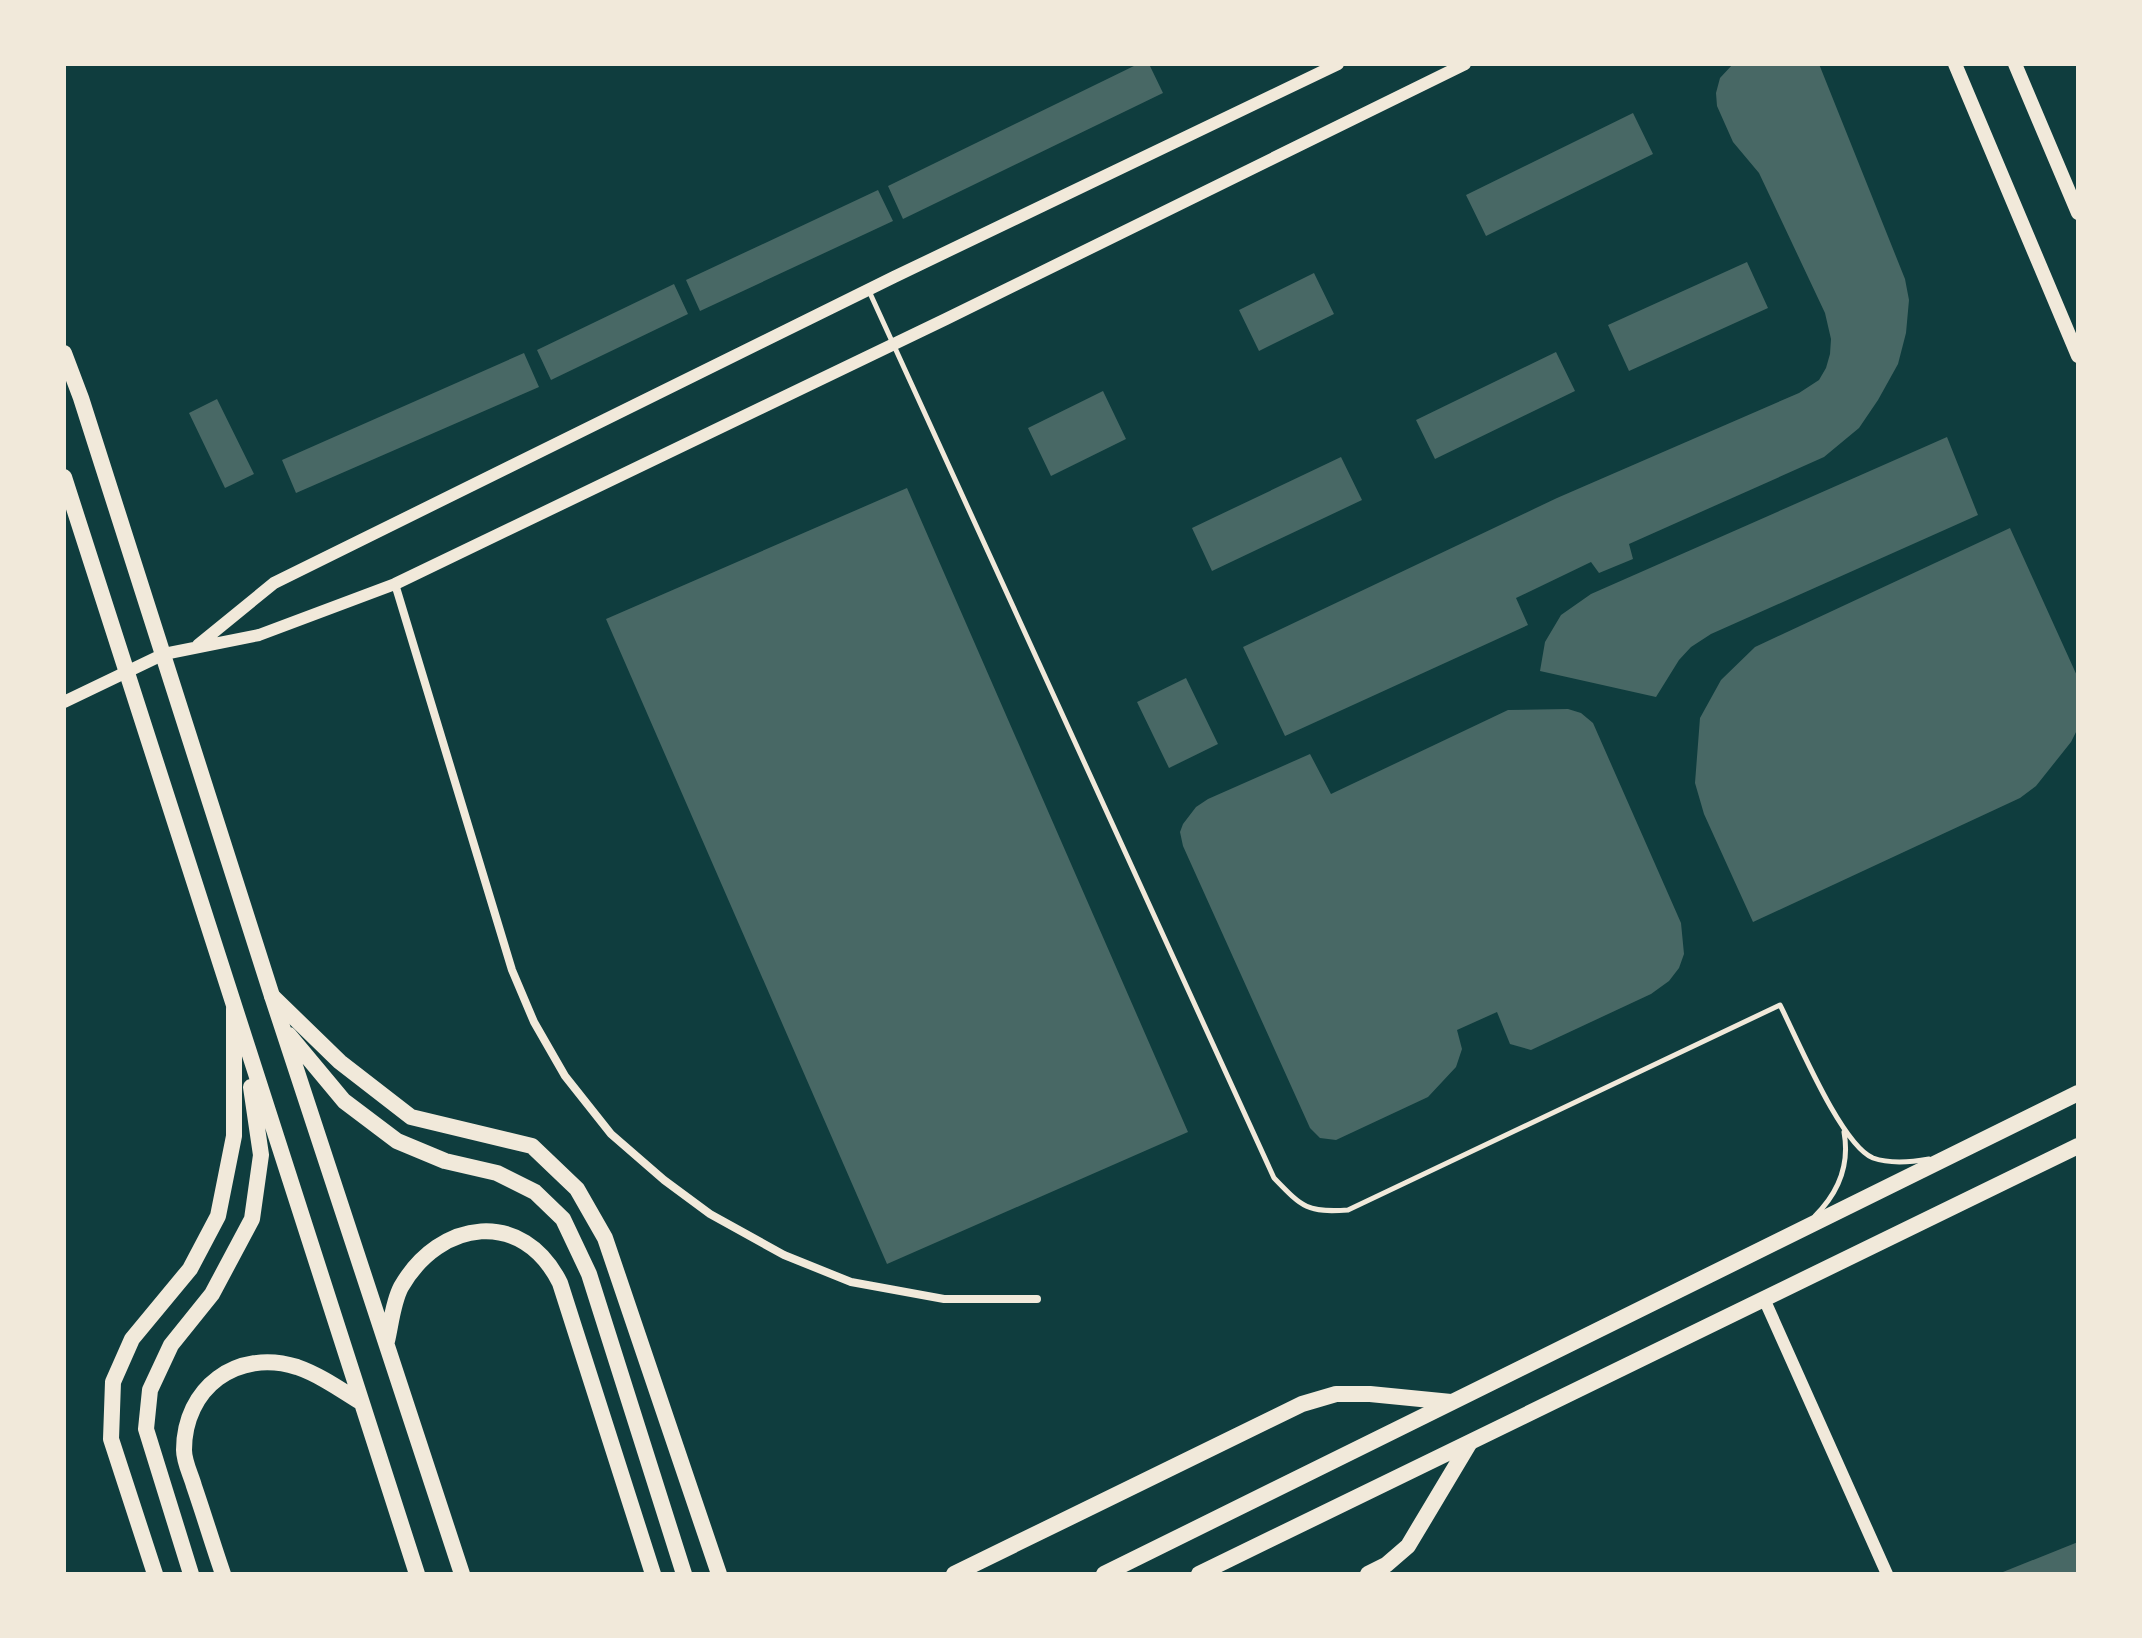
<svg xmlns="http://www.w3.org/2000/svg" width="2142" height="1638" font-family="Raleway,sans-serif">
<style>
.building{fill:#486865}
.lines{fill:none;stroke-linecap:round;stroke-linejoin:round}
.service{stroke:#f1e9da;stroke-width:5}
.minor{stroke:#f1e9da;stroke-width:8}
.tertiary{stroke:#f1e9da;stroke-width:12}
.secondary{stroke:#f1e9da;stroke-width:14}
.primary{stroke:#f1e9da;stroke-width:16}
.trunk{stroke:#f1e9da;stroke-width:16}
</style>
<rect width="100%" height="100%" fill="#0f3d3e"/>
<path class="building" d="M1138 64H1149L1163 93 903 219 888 186Z
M1733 64H1819L1905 279 1909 300 1906 333 1898 364 1878 400 1859 428 1824 457 1629 544 1633 559 1599 573 1591 562 1516 598 1528 625 1285 736 1243 647 1557 498 1799 393 1819 380 1826 368 1830 354 1831 339 1825 313 1759 173 1733 142 1717 106 1716 93 1720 78Z
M1633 113 1653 154 1486 236 1466 195Z
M878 190 893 221 700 311 686 280Z
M1747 262 1768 308 1629 371 1608 325Z
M1314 273 1334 314 1259 351 1239 310Z
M674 284 688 314 551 380 537 350Z
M1556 352 1575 391 1435 459 1416 420Z
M524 353 539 387 296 493 282 460Z
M1103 391 1126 439 1051 476 1028 428Z
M217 399 254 474 225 488 189 413Z
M1947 437 1978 515 1711 634 1691 647 1679 660 1656 697 1540 671 1545 642 1561 615 1591 594Z
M1341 457 1362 500 1212 571 1192 528Z
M907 488 1188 1132 887 1264 606 619Z
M2010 528 2078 678V728L2071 742 2036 786 2020 798 1753 922 1704 814 1695 783 1700 718 1721 680 1755 647Z
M1186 678 1218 744 1169 768 1137 702Z
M1568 709 1581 713 1593 723 1681 923 1684 954 1679 968 1669 981 1651 994 1531 1050 1510 1044 1497 1012 1457 1030 1462 1049 1456 1067 1428 1097 1336 1140 1320 1138 1310 1128 1183 846 1180 832 1183 824 1196 807 1208 799 1310 754 1331 794 1508 710Z
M2078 1542V1574H1998Z"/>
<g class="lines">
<path class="service" d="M869 291 1274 1178C1302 1207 1307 1213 1348 1210L1780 1005C1797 1038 1841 1145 1873 1158 1890 1164 1912 1162 1929 1159
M1815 1216C1839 1192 1850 1165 1844 1132"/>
<path class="minor" d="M395 584 512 970 534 1022 565 1076 611 1134 664 1180 710 1214 784 1255 851 1282 944 1299H1037"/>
<path class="tertiary" d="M198 645 274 583 894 277 1338 64
M64 702 164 654 259 635 395 584 946 319 1465 64
M1765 1301 1887 1574"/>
<path class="secondary" d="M1955 64 2078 356
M2015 64 2078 213"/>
<path class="primary" d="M272 996 340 1062 411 1117 532 1146 577 1189 605 1238 719 1574
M155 1574 111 1439 113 1382 132 1339 190 1269 218 1216 234 1136V1009
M954 1574 1302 1404 1336 1394H1370L1451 1402
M1368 1574 1386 1565 1408 1546 1469 1444"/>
<path class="trunk" d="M64 353 81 398 272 996 462 1574
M64 477 417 1574
M289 1035 344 1101 397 1141 445 1161 497 1173 535 1192 563 1219 589 1274 684 1574
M387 1341C391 1324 393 1302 401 1287 440 1219 523 1208 560 1283L653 1574
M191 1574 146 1429 150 1390 171 1345 212 1294 252 1219 261 1155 251 1087
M223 1574C213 1545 204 1515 194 1486 191 1475 184 1462 184 1450 184 1388 237 1348 297 1367 320 1375 341 1390 362 1403
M1104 1574 2078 1093
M1199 1574 2078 1146"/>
</g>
<rect width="2142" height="1638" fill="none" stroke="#f1e9da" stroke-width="132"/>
</svg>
